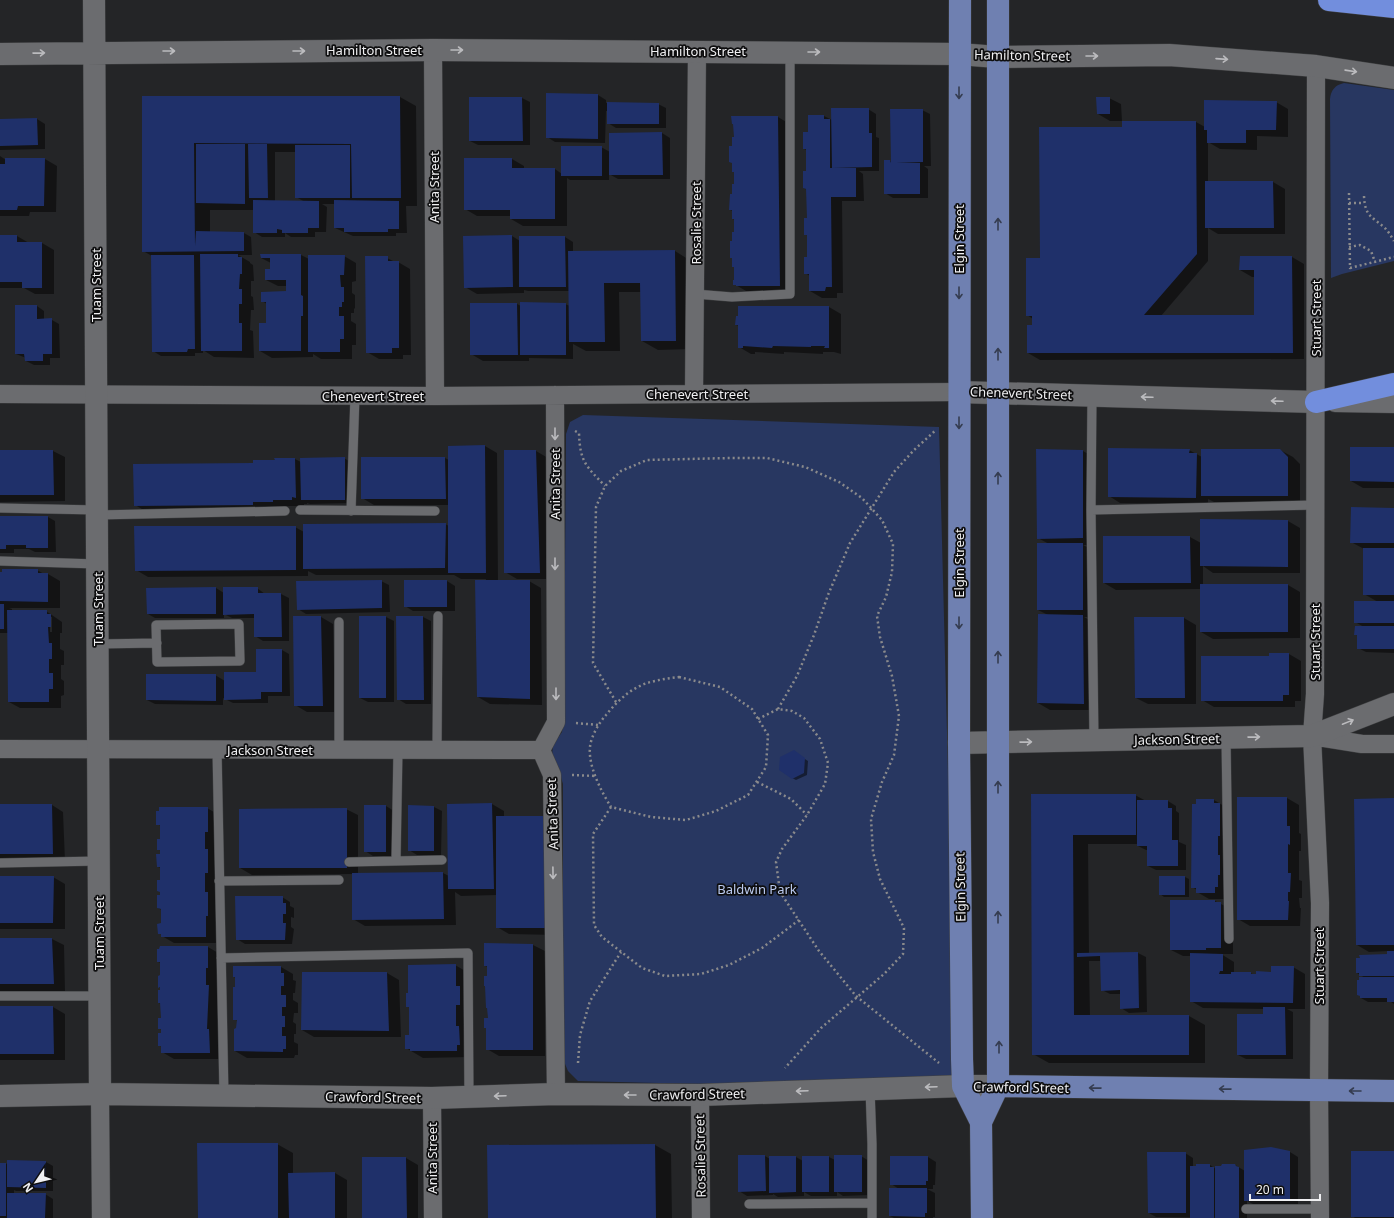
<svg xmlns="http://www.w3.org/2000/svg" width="1394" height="1218" font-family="'Noto Sans',sans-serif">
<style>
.green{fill:#283761}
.shadow{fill:#0007;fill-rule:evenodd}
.building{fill:#1f306a}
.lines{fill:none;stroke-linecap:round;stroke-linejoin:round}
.lane-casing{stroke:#3f4042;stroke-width:10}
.street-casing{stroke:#3f4042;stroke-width:19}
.secondary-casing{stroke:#3f4042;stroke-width:23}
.primary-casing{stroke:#3f4042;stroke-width:23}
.highway-casing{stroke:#3f4042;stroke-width:23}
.path{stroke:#8a8a8c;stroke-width:2.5;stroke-dasharray:2 3;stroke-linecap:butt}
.lane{stroke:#6b6c6f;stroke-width:9}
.street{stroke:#6b6c6f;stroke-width:18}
.secondary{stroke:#6b6c6f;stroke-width:22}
.primary{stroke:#6f80b1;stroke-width:22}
.highway{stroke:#728edd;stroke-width:22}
.oneway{stroke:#bbbbbe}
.oneway2{stroke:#353c50}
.labels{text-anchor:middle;stroke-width:3.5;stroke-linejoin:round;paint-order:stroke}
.street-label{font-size:13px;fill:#f0f0f2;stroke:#0e0e0f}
.park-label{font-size:13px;fill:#bccbf0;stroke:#0e0e0f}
</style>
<rect width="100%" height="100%" fill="#242527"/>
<path class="green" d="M1344 83 1394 90V261L1342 274 1331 278 1330 99C1331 90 1335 85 1344 83Z
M583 415 939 427 956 1076 698 1084 578 1081 568 1071 563 1059V784L557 764 552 755 553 745 562 732 564 711 566 434 570 422Z"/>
<path class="shadow" d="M547 94 598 95 606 100V103L658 104 666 108V128H616L608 123V111H606L605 143 555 142 547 137Z
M143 97H400L416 106 417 206H406L407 233H396V236H353L335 228V204H322L327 207 326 232H315V237H291L285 233V237H262L254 232V210H210V232L244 233 251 237 252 255H238L250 262V263L253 265 254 281H251V296L253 297 254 310H251L250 330 253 331 254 358 214 357 203 350V353H195V356H161L153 351 152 256 143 251ZM275 152H296V197L305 202 275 201Z
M470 98H522L530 102V145H478L470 141Z
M1109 98 1121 104 1122 121H1110L1098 114Z
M1276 102 1288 109V137L1257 136V150L1220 149 1208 142V182H1273L1285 189V234H1218L1208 228V261L1161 316H1255V277H1252L1240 270 1292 257 1304 264V359L1040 360 1028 353 1033 326V319L1027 315 1041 259 1123 128 1196 122 1205 127Z
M868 109 876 114V137L879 138V171H859L863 174 864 201H842L843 293H837V298H822L810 291V276L805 273 808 258V236L805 234 808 219 807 190 804 188 807 172V150L804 149 809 133V116H824L832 120Z
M922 110 930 114 931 166H924L928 169V198H893L885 193V161H892Z
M778 117 793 126 795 295H753L734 284 735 281 733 242 735 233V220L733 219V211L730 210 735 185 733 147 735 138Z
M37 119 45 124V149L0 150V120Z
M662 133 670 138V179H618L609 174V180H570L567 178V226H523L511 219V216H477L465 209 512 159 524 166V169H555L562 174 601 147 610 152Z
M0 156 6 160 45 159 57 166 56 212H30L29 216H0Z
M0 236H17L29 243H42L54 250V294H35L24 288H0Z
M512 236 520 241V237H565L573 242V252L675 251 691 261 692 349 658 350 642 341 641 292H619L620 351H586L573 344V359L529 358V361H483L471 354 517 304 521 306 565 304 570 306 569 291H528L524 290V293L477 294 465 287Z
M301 255 309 259 344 256 356 263V281L352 282V293L355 295V309L354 308V313H351V321L356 324V345H352V359H321L313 354V357L272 358 260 351 267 324V304L262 301 287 292V286H278L266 280 271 270V263L261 258Z
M387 258 395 262H398L410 269 411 355H403V359H379L367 352Z
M37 306 44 311V320H52L59 324 60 358H50V365H34L26 361V358L16 354Z
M829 307 841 314V354L834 352H823V354L784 352V354L755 352V354H751L739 347V326L736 325Z
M485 446 497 453 498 581H529L541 588 542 705 490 704 478 697 486 579H461L454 575H316L308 571V576L148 577 136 570 295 527 304 532 445 524 449 526V505H374L362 498V458H445L449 460V447Z
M1394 448V488H1363L1351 481Z
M1037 450 1083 451 1095 458V545H1083L1095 551V617H1084L1095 623 1096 710H1050L1038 703 1048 615 1038 610 1049 544 1038 538Z
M1189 450 1202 457 1280 450 1293 457 1300 464V503L1214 502 1208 499V504L1120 503 1109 496Z
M0 451H53L65 457V501L0 502Z
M505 451H536L548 458 551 579H517L505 572Z
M344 458 352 463 353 503 310 504 307 503V504H304V506H284V509L147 512 135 505 254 464 295 459 301 462Z
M1394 509V653L1366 652 1358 648V636L1355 634 1364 627 1355 622 1378 602 1364 594V549L1351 542Z
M0 517H48L55 521 56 552H35L29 549H14V553H0Z
M1201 520 1288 521 1300 528V573H1213L1203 566V585H1288L1300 592V638L1213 639 1201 632V589L1116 590 1104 583V537H1190L1201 543Z
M37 570 44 574H48L60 581V608H9L12 609V611H46L62 622V633H60V649L64 651V665H61V679L64 681V695L61 696V708H20L9 702 8 633H0V573ZM50 617H52V632H50Z
M381 581 389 585 390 612 306 614 298 609Z
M447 581 455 586V611H413L405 606Z
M216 588 224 593 257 588 265 594H281L289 598V641H263L255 636V618H232L224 614V618H155L148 614Z
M294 617H321L333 624 335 712H307L295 705Z
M360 617H386L394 621V702H368L360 698Z
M397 617H423L431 621V704H406L398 699Z
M1184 618 1196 625V704H1148L1136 698Z
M282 650 289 654 290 696H268V703H233L223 698V705L155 704 147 700 215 675 225 681 257 673Z
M1289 654 1301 661V701H1295V707H1214L1202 700 1270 657Z
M797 754 808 761 807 775 796 780 792 778Z
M1032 795H1135L1146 801H1168L1176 806V811L1179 813V842L1186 845V870H1156L1148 866V850H1146L1138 846V844H1088L1089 954 1138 953 1146 957 1147 1012 1129 1013 1121 1008V994H1110L1102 990 1101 961H1089L1090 1016H1189L1205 1025V1063H1049L1033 1054Z
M1287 798 1299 805V833L1301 834V851H1299V880L1302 881V898H1299L1300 908H1301L1300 926H1250L1238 919Z
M1394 799V1004L1391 1002H1368L1361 998 1365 978 1357 973 1388 955V951L1369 952 1357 945Z
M1197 800H1214L1232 811 1231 843 1227 899H1209L1197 892V890L1192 887Z
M492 804 504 811V817L556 935 509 934 497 927V895L461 896 455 892 456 925 365 926 353 919V874L252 875 240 868 346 809 358 815V874L443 873 449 876 448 805Z
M0 805H52L63 812 65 861H0Z
M386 806 394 811V856H373L365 851Z
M434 807 442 811 441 855H417L409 850Z
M207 808 219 815 217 943H174L162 936V935L159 933 162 924V910L158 908 161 896V868L158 867 161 855V851L158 849 161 840V826L157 824Z
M0 877H53L65 884V929H0Z
M1160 877H1185L1189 879V897H1164L1160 894Z
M282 897 290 902V906L294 908V918L291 917V927L294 929 292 944H245L237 939Z
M1215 901 1233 910V954H1221L1234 962V973H1250L1255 975 1272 973 1293 967 1305 974V1009H1287L1293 1012V1059H1246L1238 1055 1264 1015V1009L1203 1008 1191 1001V956H1183L1171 950Z
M0 939H52L64 945 65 991H0Z
M533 945 545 951V1056H499L487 1049V1029L485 1027 489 1019 486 987 485 986 488 977V967L485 966Z
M208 947 220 954 221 1059H174L162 1052V1047L159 1045 162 1034V1030L159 1028 162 1019 161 1004 159 1003 161 988 159 987 161 976V963L158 962Z
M455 965 467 972 469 1057 423 1058 406 1048 410 1036V1008L407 1006Z
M234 967H281L293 974V980L296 981 295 993H293V1000L298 1003V1013H294L293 1022 296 1024V1034H294V1042L298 1044V1055H295L294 1058H247L235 1051 238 1021 234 1019 236 978 234 977Z
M303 973H387L399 980 401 1037H314L302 1030Z
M0 1007H53L65 1014V1060H0Z
M277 1144 293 1153V1174L335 1173 347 1180V1218H199Z
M655 1145 671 1154 672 1218H489L488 1146Z
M1271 1148 1290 1152 1298 1157V1205L1253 1204 1247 1201V1218L1156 1217 1149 1213 1185 1153 1193 1158V1167L1210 1165 1216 1169 1235 1165 1245 1171Z
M1394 1152V1218H1355L1352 1216Z
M765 1156 770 1159 796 1157 803 1161V1157H829L835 1160 861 1156 869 1161V1195L843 1196 837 1192V1196H811L804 1192V1196L778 1197 773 1194V1195L747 1196 739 1191Z
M928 1157 936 1162 935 1185H933V1189H927L935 1193V1217H933V1218H894L890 1216 899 1189 891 1184Z
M406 1158 418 1165V1218H363Z
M46 1162 53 1166V1191H16L14 1190V1194H45L53 1199V1218H0V1164Z"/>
<path class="building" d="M546 93 598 94V139L546 138Z
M142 96H400L401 198H352L351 144 194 143 195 246 196 231 244 232V251L142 252Z
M469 97H522L523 141H469Z
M1096 97H1110V114H1097Z
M1204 100 1277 101 1276 130H1246V143H1207V130H1204Z
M607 102 659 103V124H607Z
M831 108H869V133H872V167L832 168Z
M890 109H923V162L896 163H920V194H884V160H890L891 163Z
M808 115H824V119H830V168H856V197H831L832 287H826L825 291H809V274H804V257H807V235H804V218H807L806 189 803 188V171H806V149H803V132H808Z
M731 116H778L780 286H736V285H733V280H734V267H732V258H730V241H732V232H734V219H732V210H729L730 194H732V184H734V172H732V163L729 162V146H732V137H734L733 124H732Z
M37 118 38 145 0 146V119Z
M1122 121H1196L1197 254 1144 315H1254V270H1239L1240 256H1292L1293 353H1027V325H1032V316H1026V258H1040L1039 127H1122Z
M662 132 663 175H609V133Z
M196 144H245V204L196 203Z
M248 144H267L268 198H249Z
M295 145H350V198H295Z
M561 146H602V176H561Z
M5 158H45L44 206H18L17 210H0V164H5Z
M464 158H512V168H555V219H510V210H464Z
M1205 181H1273L1274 228H1205Z
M253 200 319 201V228H308V233H282V230L277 229V233H253Z
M334 200 399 201V229H388V232H344V228H334Z
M0 235H17V242H42V288H22V282H0Z
M512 235 513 287 464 288 463 236Z
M519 236H565L566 287H519Z
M675 250 676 341H641L640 283H604L605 342H569L568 251Z
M200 254H238V257H242V274H240L239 289H242V304H239V323H242V351H201Z
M260 254H301V295L303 296V316H301V351H259V323H266V302H261V292L286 291V280H265V269H270V258H261Z
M151 255H194L195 349H188L187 352H152Z
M308 255H345L344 275H340L341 287H344V302H342V307H339V316H344V339H340V352H308Z
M365 256H388V261H399V348H392V353H366Z
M520 302 566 303V355H520Z
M470 303H517L518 355H470Z
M15 305H37V319L52 318V354H43V361H25L24 354H15Z
M738 306H829V348H824L825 346H811V347L773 346 772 348 743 346V348H738V325H735L736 316H738Z
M485 445 486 573H448V446Z
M1350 447H1394V482L1350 481Z
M1108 448 1190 449 1189 453H1197L1196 498 1108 497Z
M1036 449 1083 450V538L1037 539Z
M1201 449H1280L1288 457V496H1201Z
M0 450H53L54 495H0Z
M504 450H536L540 573H504Z
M345 457V500H301L300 458Z
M361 457H445L446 499H361Z
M274 458H295L296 498 292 497V500H273V502H253V505L134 506 133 464 253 463V460H275Z
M1351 507 1394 508V543H1350Z
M0 516H48V548H26V545H6V549H0Z
M1200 519 1288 520V567L1200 566Z
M446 523 445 568 303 569V524Z
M134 526H296V570L135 571Z
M1103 536H1190L1191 583H1103Z
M1037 543H1083V610H1037Z
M1363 548H1394V595H1363Z
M2 569H38V573H48V602L0 601V572H2Z
M382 580V608L297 610 296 581Z
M404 580H447V607H404Z
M475 580H530V699L477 697Z
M1200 584H1288V632H1200Z
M216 587V614H147L146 588Z
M223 587H258V593H281L282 637H254V614L223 615Z
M1354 601H1394V623H1354Z
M0 604H4V629H0Z
M7 610H47V614H51V627H48L49 643H52V659H49V673H53V689H49V702H8Z
M1038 614 1083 615 1084 704 1037 703Z
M293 616H321L323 706H294Z
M359 616H386V698H359Z
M396 616H423L424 700H397Z
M1134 617H1184L1185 698H1135Z
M1355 626H1394V649H1357V635H1354Z
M256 649H282V692H261V699L224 700V672H256Z
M1269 653H1289V695H1283V701H1201V656H1269Z
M146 674H216V701L146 700Z
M794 750 805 758 804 773 792 779 779 770 780 757Z
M1031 794H1136V835H1073L1074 1015H1189V1055H1032Z
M1237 797H1287V826H1290V845L1288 844V873H1291L1290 892H1288V901H1289L1288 920H1237Z
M1394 798V945H1356L1354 799Z
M1196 799H1214V803H1220V836H1218V855H1220V875H1218V887H1215V893H1196V888H1191L1192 804H1196Z
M1137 800H1168V808H1172V840H1178V866H1147V846H1137Z
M492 803 494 889H448L447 804Z
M0 804H52L53 854H0Z
M364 805H386V852H364Z
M408 805 434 806V851H408Z
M159 807H208V832H205V849H208V873H205V892H208V916H206V937H161V934H158L157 924 161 923V909L157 908V895H160V892L157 891V880H160V867H157L156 854H160V850H157V839H160V825H156V811H159Z
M347 808V868H239V809Z
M496 816H545V928H496Z
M443 872 444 919 352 920V873Z
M0 876H54L53 923H0Z
M1159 876H1185V895H1159Z
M235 896H283V903H286V914H283V923H286L285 940H236Z
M1170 900H1215V902H1221V948H1206V950H1170Z
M0 938H52L54 984H0Z
M484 943 533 944V1050H486V1028H484V1018H488L487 1008H486L485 986H484V976H487V966H484Z
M160 946H208V968H206V985H209L207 1029H209L210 1053H161V1046H158V1033H161V1029H158V1018H161L160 1003H158V990H160V987L158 988V976L160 975V962H157V949H159Z
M1387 951H1394V976H1359V973H1356V958H1360L1359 955 1387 954Z
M1138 952 1139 1008 1120 1009V990L1101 991 1100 956 1077 957V953Z
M1190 953 1223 954V971H1220L1219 974H1231V972H1251V974H1256V971L1271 972V966H1294L1293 1003 1190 1002Z
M456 964V986H460V1005H456V1026H459L460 1045H457V1051H410V1049H405V1035H409V1007H406V993H408V965Z
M233 966H281V973H284V986H281V995H286V1007H282V1016H285V1027H282V1036H286V1049H283V1052L234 1051V1029L236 1028 237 1020H233V987H235V977H233Z
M302 972H387L389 1031 301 1030Z
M1359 977H1394V1002H1387V998H1360V996L1357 995V980H1359Z
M0 1006H53L54 1054H0Z
M1263 1007H1285L1286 1055H1237V1014H1263Z
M197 1143H278V1218H198Z
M655 1144 656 1218H488L487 1145Z
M1271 1147 1290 1151V1201H1244V1150Z
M1351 1151H1394V1217H1351Z
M1147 1152H1186V1213H1148Z
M738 1155H765L766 1191 738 1192Z
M834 1155H862V1192H834Z
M769 1156H796V1192L769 1193Z
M802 1156H829V1192H802Z
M890 1156H928V1181H926V1185H890Z
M362 1157H406L407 1218H362Z
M7 1160 46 1161V1188L7 1187Z
M0 1163H6V1216H0Z
M1196 1164H1210V1167H1214V1218H1190V1166H1196Z
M1222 1164H1235L1236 1166 1239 1167V1218H1215V1166H1221Z
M335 1172V1218H289L288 1173Z
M889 1188H927V1213H925V1217L889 1216Z
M7 1193H46L45 1218H7Z"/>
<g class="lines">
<g class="lane-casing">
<path id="lane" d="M695 294 732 297 790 294V52
M0 508 97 510
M300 510 435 511
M1091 510 1092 395
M351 511 355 396
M97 515 285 511
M0 561 97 564
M239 624 240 661 157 662 156 625Z
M98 644 157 643
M1226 738 1229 939
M1094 740 1091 510 1316 505
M339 749V622
M437 749 438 616
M217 750 224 1095
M396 861 398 750
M349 862 442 860
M0 863 99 861
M219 881 339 880
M221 958 468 953 469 1097
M0 996H99
M870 1089 872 1144V1218
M749 1204 872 1203
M1246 1209H1320"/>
</g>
<g class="street-casing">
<path id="street" d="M433 50 435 396
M1316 66 1315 694 1312 736 1320 903 1319 1090 1320 1218
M0 394 435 396 958 392
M694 394 697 51
M555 395 556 722 541 750 552 775 556 1094
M1335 403 1394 404
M1312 736 1362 744H1394
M0 749 541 750
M100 1094 101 1218
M700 1095 701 1218
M432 1098 433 1218"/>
</g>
<g class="secondary-casing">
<path id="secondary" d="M94 0 100 1094
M0 54 433 50 959 54 997 57 1169 55 1316 66 1394 78
M958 392 1316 402
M959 743 1312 736 1394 704
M0 1096 100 1094 432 1098 556 1094 700 1095 963 1086H998"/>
</g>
<g class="primary-casing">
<path id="primary" d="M960 0 959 743 962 1059 963 1086 981 1122
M998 1086 1394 1091
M982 1218 981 1122 998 1086V0"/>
</g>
<g class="highway-casing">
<path id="highway" d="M1329 0 1394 7
M1316 402 1394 384"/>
</g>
<path class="path" d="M1349 193 1350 268 1394 257
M1364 196C1365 216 1371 216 1384 227 1388 231 1391 236 1394 241
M1349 203H1364
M1349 247 1360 245 1371 251 1375 262
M575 431 579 433C580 462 586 466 605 486
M679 677 720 687 752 709 768 735 766 767 748 795 716 811 686 820 651 817 611 807C601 791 588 766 590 747 591 736 599 723 606 715 619 699 634 685 655 681 663 679 671 678 679 677Z
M616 702 593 663 596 507 605 486 621 471 647 460 730 458H767L805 467 839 482 862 498 882 520 893 544 892 572 886 597 877 616 880 637 892 676 899 716 894 755 882 782 871 819 873 852 880 879 904 928 903 954 884 974 821 1028 785 1068
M778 709 797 676 814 635 828 595 850 543 894 472 914 450 936 430
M758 719 778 709 792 711 804 718 820 739 828 763 825 784 807 815 782 849 776 862 780 892 819 951 856 996 939 1063
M576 723 598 725
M572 775 596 776
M757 782 791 799 807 815
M611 807 593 834 594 925 602 937 642 968 665 976 701 974 729 965 762 948 799 920
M578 1063 580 1035 590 1001 621 952"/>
<use href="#lane" class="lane"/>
<use href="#street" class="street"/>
<use href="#secondary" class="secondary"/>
<use href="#primary" class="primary"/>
<use href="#highway" class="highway"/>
</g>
<defs><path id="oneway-shaft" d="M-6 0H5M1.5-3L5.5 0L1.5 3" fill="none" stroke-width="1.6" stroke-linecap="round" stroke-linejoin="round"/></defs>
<g class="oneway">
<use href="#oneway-shaft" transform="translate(457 50)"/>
<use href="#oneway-shaft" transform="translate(169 51)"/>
<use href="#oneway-shaft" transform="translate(299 51)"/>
<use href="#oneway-shaft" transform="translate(814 52)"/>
<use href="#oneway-shaft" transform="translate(39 53) rotate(-1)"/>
<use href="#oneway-shaft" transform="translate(1092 56)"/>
<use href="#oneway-shaft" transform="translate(1222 59) rotate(4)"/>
<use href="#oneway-shaft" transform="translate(1351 71) rotate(8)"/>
<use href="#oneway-shaft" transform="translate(1147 397) rotate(-178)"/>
<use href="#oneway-shaft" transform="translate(1277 401) rotate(-178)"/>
<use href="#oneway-shaft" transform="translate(555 434) rotate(90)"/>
<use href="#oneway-shaft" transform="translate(555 564) rotate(90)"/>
<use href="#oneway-shaft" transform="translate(556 694) rotate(90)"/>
<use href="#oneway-shaft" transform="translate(1348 722) rotate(-22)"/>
<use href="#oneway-shaft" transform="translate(1254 737) rotate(-1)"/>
<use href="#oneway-shaft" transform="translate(1026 742) rotate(-1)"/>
<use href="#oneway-shaft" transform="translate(553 873) rotate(89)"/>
<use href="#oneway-shaft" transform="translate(931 1087) rotate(178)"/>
<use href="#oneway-shaft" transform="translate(802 1091) rotate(178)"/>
<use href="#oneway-shaft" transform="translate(630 1095) rotate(-180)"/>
<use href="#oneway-shaft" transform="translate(500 1096) rotate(178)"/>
</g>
<g class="oneway2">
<use href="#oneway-shaft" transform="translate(959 93) rotate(90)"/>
<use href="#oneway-shaft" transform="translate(998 224) rotate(-90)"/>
<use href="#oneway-shaft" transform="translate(959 293) rotate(90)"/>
<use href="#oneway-shaft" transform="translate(998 354) rotate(-90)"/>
<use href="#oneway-shaft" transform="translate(959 423) rotate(90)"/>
<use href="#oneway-shaft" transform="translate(998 478) rotate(-90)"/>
<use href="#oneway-shaft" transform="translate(959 623) rotate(90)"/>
<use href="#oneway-shaft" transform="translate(998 657) rotate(-90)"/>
<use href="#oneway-shaft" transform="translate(998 787) rotate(-90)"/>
<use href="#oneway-shaft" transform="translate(998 917) rotate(-90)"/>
<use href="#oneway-shaft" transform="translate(999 1047) rotate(-90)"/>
<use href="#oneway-shaft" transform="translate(1095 1088) rotate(-179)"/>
<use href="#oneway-shaft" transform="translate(1225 1089) rotate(-179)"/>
<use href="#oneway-shaft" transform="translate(1355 1091) rotate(-180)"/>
</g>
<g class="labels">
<g class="street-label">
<text x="374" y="55">Hamilton Street</text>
<text x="698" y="56">Hamilton Street</text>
<text transform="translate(1022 55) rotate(1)" y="5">Hamilton Street</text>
<text transform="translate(434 187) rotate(-90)" y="5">Anita Street</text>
<text transform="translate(696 223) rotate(-90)" y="5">Rosalie Street</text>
<text transform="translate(959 239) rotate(-90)" y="5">Elgin Street</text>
<text transform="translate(96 285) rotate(-90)" y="5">Tuam Street</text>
<text transform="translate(1316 318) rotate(-90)" y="5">Stuart Street</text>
<text transform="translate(1021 393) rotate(2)" y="5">Chenevert Street</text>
<text x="697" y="399">Chenevert Street</text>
<text x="373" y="401">Chenevert Street</text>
<text transform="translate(555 484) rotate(-90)" y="5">Anita Street</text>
<text transform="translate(959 563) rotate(-90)" y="5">Elgin Street</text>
<text transform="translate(98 609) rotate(-90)" y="5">Tuam Street</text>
<text transform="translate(1315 642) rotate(-90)" y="5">Stuart Street</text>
<text transform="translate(1177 739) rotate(-1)" y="5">Jackson Street</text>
<text x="270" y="755">Jackson Street</text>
<text transform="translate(552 814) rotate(-92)" y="5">Anita Street</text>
<text transform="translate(960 887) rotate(-91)" y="5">Elgin Street</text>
<text transform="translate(99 933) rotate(-90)" y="5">Tuam Street</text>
<text transform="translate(1319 966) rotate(-90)" y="5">Stuart Street</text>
<text transform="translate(1021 1087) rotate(1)" y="5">Crawford Street</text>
<text transform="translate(697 1094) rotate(-1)" y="5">Crawford Street</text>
<text transform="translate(373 1097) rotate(1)" y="5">Crawford Street</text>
<text transform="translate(700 1156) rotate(-91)" y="5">Rosalie Street</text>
<text transform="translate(432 1158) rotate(-90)" y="5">Anita Street</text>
</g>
<g class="park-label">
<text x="757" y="894">Baldwin Park</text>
</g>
</g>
<g transform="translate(36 1182) rotate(235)" stroke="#0e0e0f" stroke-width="3" paint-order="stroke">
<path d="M0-3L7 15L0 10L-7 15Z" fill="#f0f0f2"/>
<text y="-6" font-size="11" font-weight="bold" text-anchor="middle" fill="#f0f0f2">N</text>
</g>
<path d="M1250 1194v6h70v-6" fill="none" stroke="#f0f0f2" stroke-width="2"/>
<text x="1256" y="1194" font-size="12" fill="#f0f0f2" stroke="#0e0e0f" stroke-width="3" paint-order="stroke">20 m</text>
</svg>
